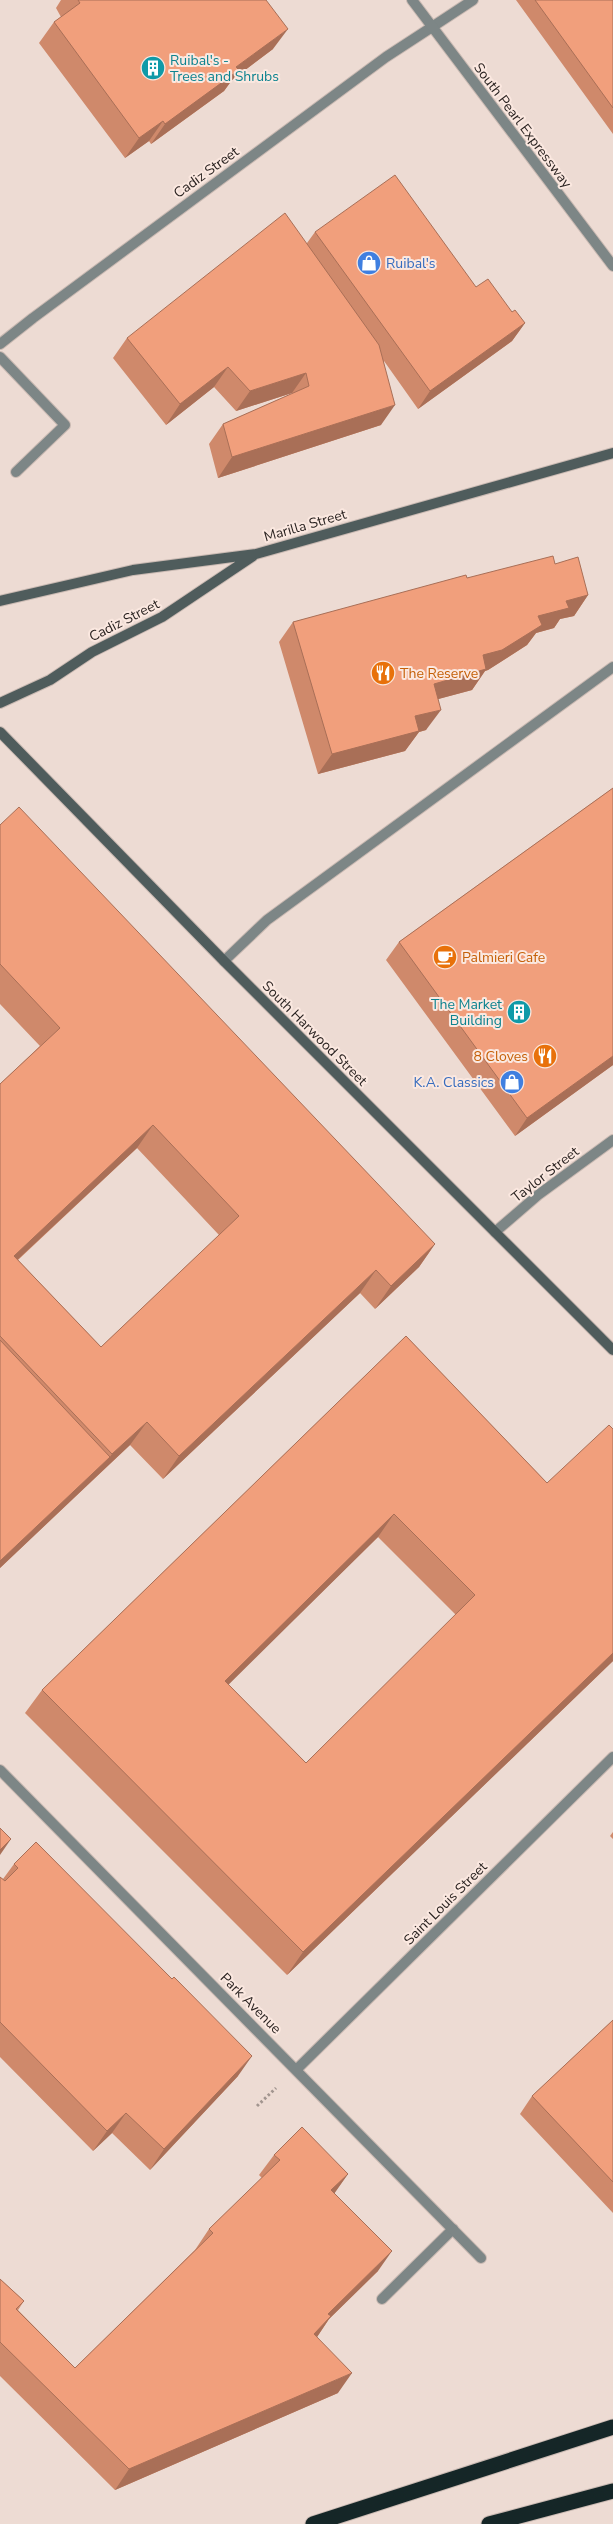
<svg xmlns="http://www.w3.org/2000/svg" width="613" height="2524" font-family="'Nunito Sans',sans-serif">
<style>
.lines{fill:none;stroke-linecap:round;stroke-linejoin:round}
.service-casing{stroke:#c9b9b2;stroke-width:12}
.minor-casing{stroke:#c9b9b2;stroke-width:12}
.tertiary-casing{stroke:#c9b9b2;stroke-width:12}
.secondary-casing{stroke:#c9b9b2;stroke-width:12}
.motorway-casing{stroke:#c9b9b2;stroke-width:17}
.path{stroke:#a2958f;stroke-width:3;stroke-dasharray:2.5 2.5;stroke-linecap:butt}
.service{stroke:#7d8686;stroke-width:10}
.minor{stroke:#7d8686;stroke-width:10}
.tertiary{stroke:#7d8686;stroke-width:10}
.secondary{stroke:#4f5c5c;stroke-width:10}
.motorway{stroke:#152627;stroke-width:15}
.wall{fill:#cf896b;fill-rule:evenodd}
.shaded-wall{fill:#a96f57}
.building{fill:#f19f7c;stroke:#a96f57;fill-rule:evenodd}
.labels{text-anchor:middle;stroke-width:4;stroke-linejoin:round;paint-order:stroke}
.culture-label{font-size:14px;fill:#0d838f;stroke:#fbe8e0;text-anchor:start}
.street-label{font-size:14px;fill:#261f1d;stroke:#fbe8e0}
.shop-label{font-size:14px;fill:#366cbe;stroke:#fbe8e0;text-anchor:start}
.food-label{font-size:14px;fill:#c56008;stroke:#fbe8e0;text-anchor:start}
</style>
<rect width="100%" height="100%" fill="#eddbd3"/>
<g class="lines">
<g class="service-casing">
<path id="service" d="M432 27 473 0
M0 357 65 425 16 472
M224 961 267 920 613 667
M382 2299 453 2229"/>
</g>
<g class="minor-casing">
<path id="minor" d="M0 344 33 318 386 57 432 27
M495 1232 538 1195 613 1140
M0 1770 481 2258
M297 2069 613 1757"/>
</g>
<g class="tertiary-casing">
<path id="tertiary" d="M412 0 613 266"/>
</g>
<g class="secondary-casing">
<path id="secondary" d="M0 601 133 570 256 554 613 453
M0 703 50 680 92 652 162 617 253 556
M0 732 224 961 613 1350"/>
</g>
<g class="motorway-casing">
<path id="motorway" d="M313 2524 613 2427
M489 2524 613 2491"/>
</g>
<path class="path" d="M257 2106 276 2088"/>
<use href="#service" class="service"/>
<use href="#minor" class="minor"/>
<use href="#tertiary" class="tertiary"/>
<use href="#secondary" class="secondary"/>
<use href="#motorway" class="motorway"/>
</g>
<path class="wall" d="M61 0H266L273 49 232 80 224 91 151 144 149 141 125 158 39 43 54 22 61 17 56 8Z
M516 0H613V134Z
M315 232 476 287 512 312 525 323 512 341 418 409 384 361 381 425 218 478 209 444 223 424 292 394V393L236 411 214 387 166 425 113 358 127 338 307 243Z
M555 564 588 595 574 616 560 619 554 628 536 633 527 645 488 670 485 671 472 690 438 699 426 730 419 732 405 751 318 774 279 642 293 622 467 578Z
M613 788V1065L515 1136 386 960 399 942Z
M0 825 435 1244 419 1267 375 1309 360 1293 163 1479 130 1445 0 1568V1084L40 1046 0 1004ZM137 1148 219 1235 101 1347 18 1260Z
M406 1336 547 1483 613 1429V1661L287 1975 25 1713 42 1690ZM378 1537 456 1615 306 1763 228 1684Z
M613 1832V1839L610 1836Z
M14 1864 238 2076 150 2170 112 2133 93 2151 0 2057V1877L3 1879Z
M613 2020V2213L520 2114 532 2096Z
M274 2155 348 2174 334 2193 378 2271 329 2319 317 2337 338 2393 115 2490 0 2376V2279L24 2301 18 2310 75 2368 195 2250 209 2229 262 2178 259 2175Z"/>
<path class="shaded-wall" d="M288 29 273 49 232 80 224 91 151 144 165 124 236 67Z
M163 121 149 141 125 158 139 138Z
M525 323 512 341 418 409 430 391Z
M228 367 214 387 166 425 180 404Z
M306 373 292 393 236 411 250 391Z
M395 405 381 425 218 478 232 457Z
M588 595 574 616 560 619 554 628 536 633 527 645 488 670 485 671 472 690 420 704 434 684 483 655 538 616 566 601Z
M441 710 426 730 419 732 405 751 318 774 332 754 415 716Z
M613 1056V1065L515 1136 527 1118Z
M153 1125 137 1148 0 1276 14 1256Z
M435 1244 419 1267 375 1309 391 1286Z
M376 1270 360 1293 163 1479 179 1456Z
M147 1422 130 1445 96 1477 112 1454Z
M110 1457 96 1477 0 1568V1561Z
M394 1514 378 1537 209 1704 225 1681Z
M613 1653V1661L287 1975 303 1952Z
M11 1839 0 1855V1850Z
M252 2056 238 2076 150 2170 164 2149Z
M126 2113 112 2133 93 2151 107 2131Z
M348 2174 334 2194 331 2190Z
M392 2251 378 2271 329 2319 317 2337 300 2354 328 2314Z
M352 2373 338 2393 115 2490 129 2469Z"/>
<path class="building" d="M78 0H266L288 29 236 67 239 70 165 124 163 121 139 138 54 22 80 3Z
M535 0H613V108Z
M395 175 476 287 488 279 512 312 515 310 525 323 430 391 315 232Z
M285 213 379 345 395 405 232 457 223 424 309 386 306 373 250 391 228 367 180 404 127 338Z
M553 556 555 564 578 557 588 595 566 601 569 608 538 616 542 625 502 650 483 655 486 669 434 684 441 710 415 716 419 731 332 754 293 622 466 575 467 578Z
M613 788V1056L527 1118 399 942Z
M19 807 435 1244 391 1286 376 1270 179 1456 147 1422 112 1454 0 1336V1084L60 1028 0 964V825ZM153 1125 239 1216 101 1347 14 1256Z
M406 1336 547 1483 609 1425 613 1429V1653L303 1952 42 1690ZM394 1514 475 1595 306 1763 225 1681Z
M0 1340 110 1457 0 1561Z
M0 1828 11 1839 0 1850Z
M36 1842 172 1979 174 1977 252 2056 164 2149 126 2113 107 2131 0 2022V1877L5 1881 18 1868 14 1864Z
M613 2020V2182L532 2096Z
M302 2127 348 2174 331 2190 392 2251 328 2314 331 2316 314 2334 352 2373 129 2469 0 2342V2279L24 2301 16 2309 75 2368 213 2233 209 2229 280 2160 274 2155Z"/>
<defs>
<g id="building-disc" transform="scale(1.25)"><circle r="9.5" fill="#0f9aa8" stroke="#fbe8e0"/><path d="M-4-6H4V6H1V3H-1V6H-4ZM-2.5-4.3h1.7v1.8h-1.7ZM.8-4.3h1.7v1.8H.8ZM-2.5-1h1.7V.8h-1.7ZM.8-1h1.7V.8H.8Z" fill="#fff"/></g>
<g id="shop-disc" transform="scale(1.25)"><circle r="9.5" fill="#3f7fe0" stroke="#fbe8e0"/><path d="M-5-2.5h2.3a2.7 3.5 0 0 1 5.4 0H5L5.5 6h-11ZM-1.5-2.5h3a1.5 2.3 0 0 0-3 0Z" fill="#fff"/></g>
<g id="restaurant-disc" transform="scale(1.25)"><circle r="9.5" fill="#e8710a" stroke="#fbe8e0"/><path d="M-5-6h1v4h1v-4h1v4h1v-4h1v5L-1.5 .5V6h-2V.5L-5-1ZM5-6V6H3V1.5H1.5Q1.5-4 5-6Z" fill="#fff"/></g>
<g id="cafe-disc" transform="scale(1.25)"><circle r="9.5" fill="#e8710a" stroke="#fbe8e0"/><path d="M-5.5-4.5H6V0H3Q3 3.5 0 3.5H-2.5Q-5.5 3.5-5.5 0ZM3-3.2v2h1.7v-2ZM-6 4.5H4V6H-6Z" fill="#fff"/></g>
</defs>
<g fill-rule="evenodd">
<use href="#building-disc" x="153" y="68"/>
<use href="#shop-disc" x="369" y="263"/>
<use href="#restaurant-disc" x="383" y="673"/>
<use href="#cafe-disc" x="445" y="957"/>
<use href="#building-disc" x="519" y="1012"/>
<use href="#restaurant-disc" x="545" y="1056"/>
<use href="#shop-disc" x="512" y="1082"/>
</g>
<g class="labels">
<g class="culture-label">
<text x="170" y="65">Ruibal's -<tspan x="170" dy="16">Trees and Shrubs</tspan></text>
<text x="502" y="1009" text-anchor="end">The Market<tspan x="502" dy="16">Building</tspan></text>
</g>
<g class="street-label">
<text transform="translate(523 125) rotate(53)" y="5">South Pearl Expressway</text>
<text transform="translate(206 172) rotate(-36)" y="5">Cadiz Street</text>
<text transform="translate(305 525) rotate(-16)" y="5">Marilla Street</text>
<text transform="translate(124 620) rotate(-27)" y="5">Cadiz Street</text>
<text transform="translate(315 1033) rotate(45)" y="5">South Harwood Street</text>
<text transform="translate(545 1174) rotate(-38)" y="5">Taylor Street</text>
<text transform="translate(445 1903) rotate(-45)" y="5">Saint Louis Street</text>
<text transform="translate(251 2003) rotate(45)" y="5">Park Avenue</text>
</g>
<g class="shop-label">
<text x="386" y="268">Ruibal's</text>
<text x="494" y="1087" text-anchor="end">K.A. Classics</text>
</g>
<g class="food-label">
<text x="400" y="678">The Reserve</text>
<text x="462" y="962">Palmieri Cafe</text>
<text x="528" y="1061" text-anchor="end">8 Cloves</text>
</g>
</g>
</svg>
